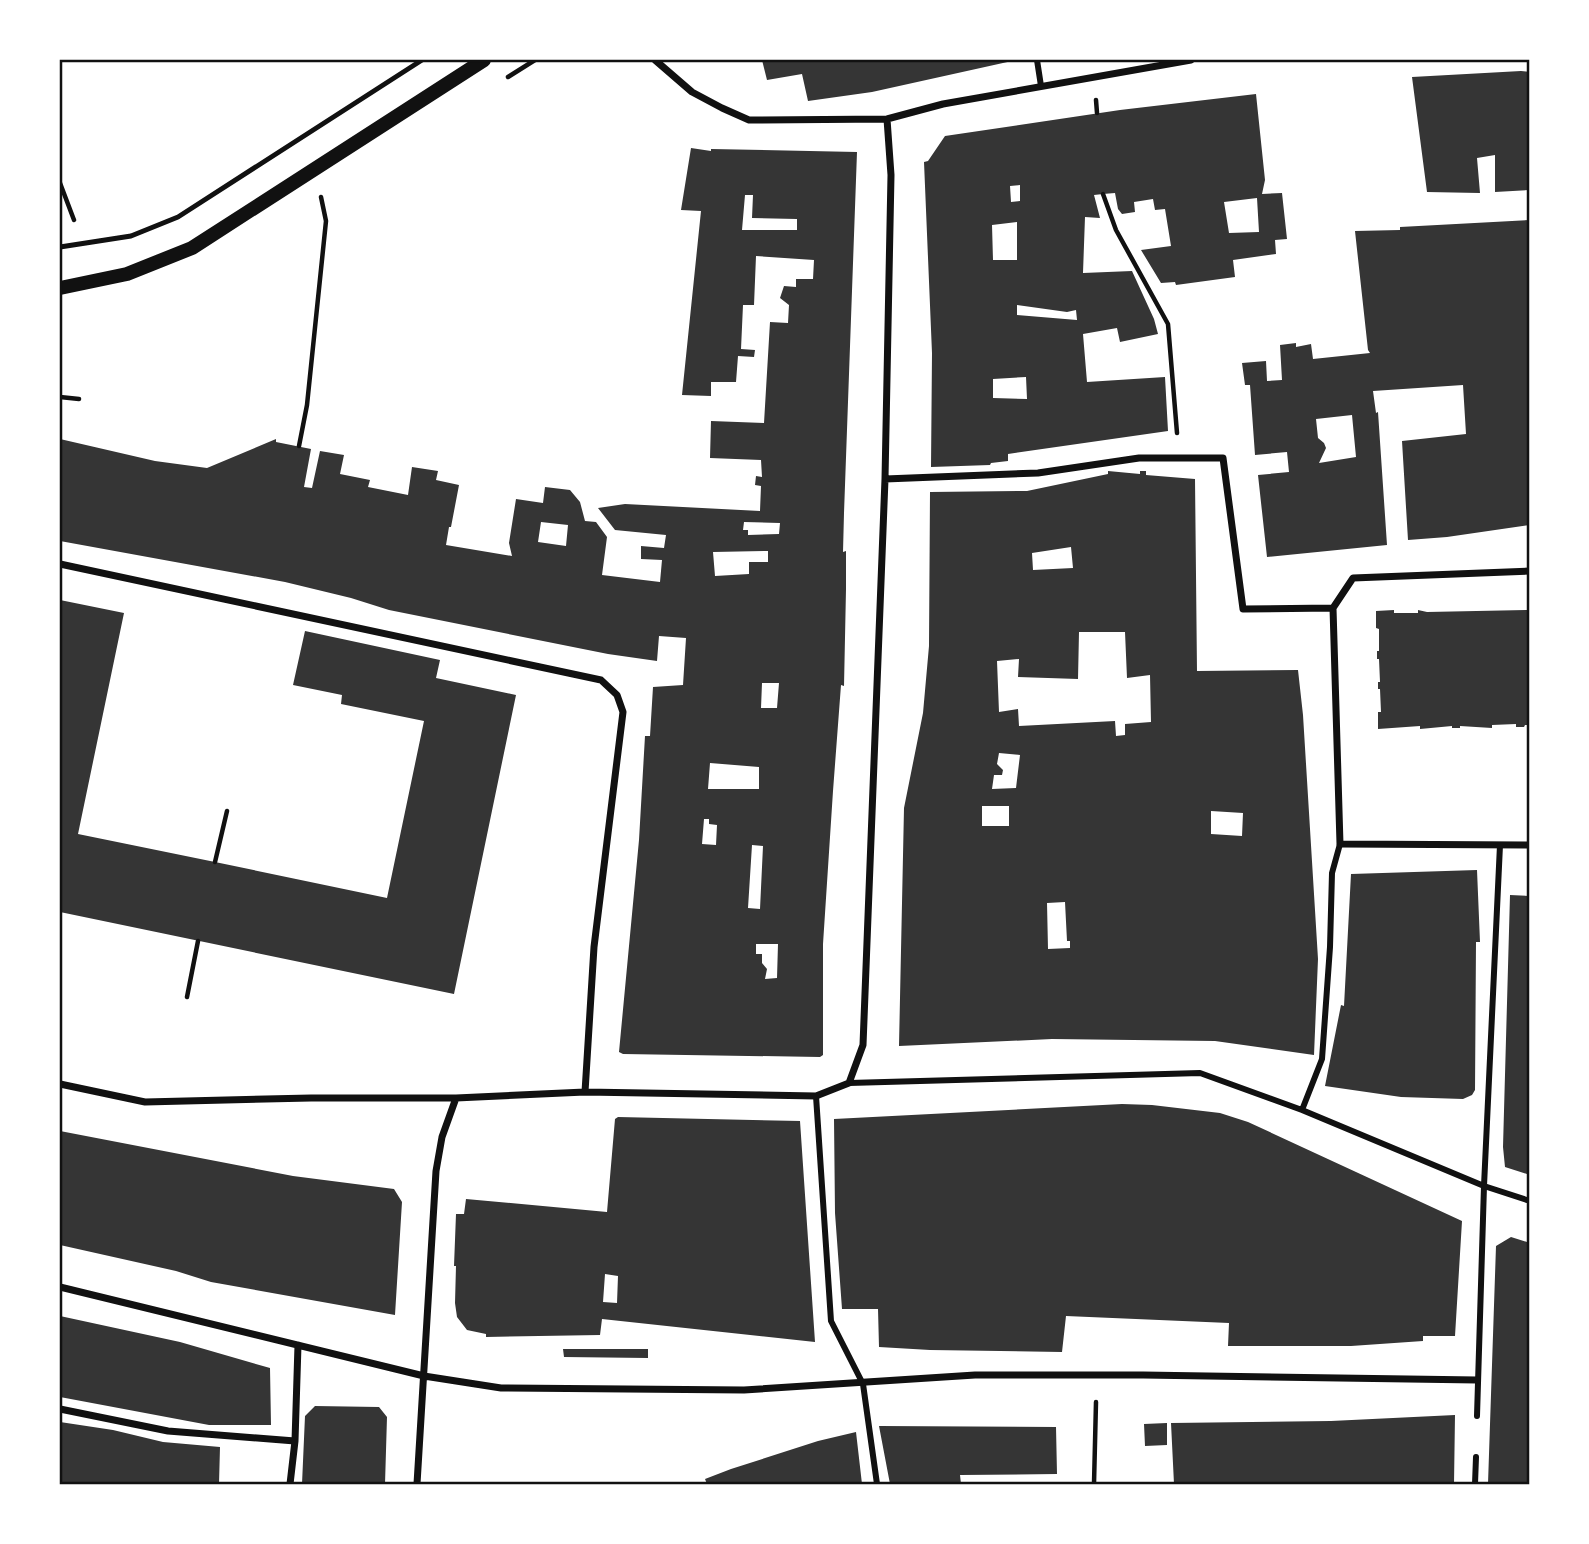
<svg xmlns="http://www.w3.org/2000/svg" width="1589" height="1544" font-family="'Golos Text',sans-serif">
<style>
.building{fill:#353535;fill-rule:evenodd}
.lines{fill:none;stroke-linecap:round;stroke-linejoin:round}
.path{stroke:#111;stroke-width:4.5}
.service{stroke:#111;stroke-width:5}
.pedestrian{stroke:#111;stroke-width:6}
.minor{stroke:#111;stroke-width:7}
.secondary{stroke:#111;stroke-width:14}
.neatline{fill:none;stroke:#111;stroke-width:2.5}
</style>
<rect width="100%" height="100%" fill="#fff"/>
<path class="building" d="M762 60H1012V61L872 92 808 101 802 74 767 80Z
M1521 71 1530 72V190L1495 192V155L1477 158 1480 193 1427 192 1412 77Z
M1256 94 1265 180 1262 194 1282 193 1287 239 1275 240 1276 254 1233 260 1235 277 1176 285 1175 282 1161 283 1141 250 1171 246 1165 209 1155 210 1153 199 1134 202 1135 212 1122 214 1118 209 1115 193 1103 194 1094 195 1100 218 1085 217 1083 273 1132 271 1154 319 1158 334 1120 342 1117 328 1083 334 1087 382 1165 377 1168 431 1008 454V461L991 463 990 465 931 467 932 353 924 162 928 161 945 136 1120 110ZM1020 185V201L1011 202 1010 186ZM1257 198 1259 232 1229 233 1224 202ZM1017 222V260H993L992 225ZM1017 305 1067 312 1076 310 1077 320 1017 315ZM1026 377 1027 399 993 398V379Z
M691 148 711 151V149L857 152 844 513 843 552 846 551V589L844 686 841 685 833 791 823 944V1055L820 1057 623 1054 619 1052 639 840 645 736H650L653 687 683 685 686 638 659 636 657 661 608 654 389 610 351 598 285 582 60 541V439L155 461 207 468 276 439V442L311 449 304 487 312 488 320 451 344 455 340 474 370 480 368 487 408 495 412 467 438 471 436 480 459 485 451 527H449L446 545 512 556 509 543 516 499 543 503 545 487 570 490 580 502 585 521 596 522 607 537 602 575 660 582 662 560 641 559V546L664 548 666 535 615 530 598 508 625 504 760 511 761 486 755 485 756 476 762 477 761 460 710 458 711 421 764 423 770 322 788 323 789 305 780 298 784 286 796 287V279H813L814 260 756 256 754 305H743L741 349 755 350 754 357 738 356 736 382H711V396L682 395 701 211 681 210ZM745 195H753L752 218 797 219V230H742ZM541 522 568 525 566 546 538 542ZM744 522 780 523 779 534 748 535V530H743ZM768 551V562H749V574L715 576 713 552ZM762 683H779L777 708H761ZM710 763 759 767V789H708ZM704 819H709V824L717 825 716 845 702 844ZM752 845 763 846 760 909 748 908ZM756 944H778L777 978 765 979 767 969 762 963V954H756Z
M1530 220V525L1447 537 1408 540 1402 441 1466 434 1463 385 1373 391 1376 413 1378 412 1387 545 1267 557 1258 475 1289 472 1287 452 1255 455 1250 385H1245L1242 363 1266 361 1267 381 1282 380 1280 345 1296 343V347L1311 344 1313 359 1370 353 1368 350 1355 231 1400 230V227ZM1352 415 1356 457 1319 463 1326 448 1324 443 1318 438 1316 419Z
M1108 471 1140 474V471H1146V475L1195 479 1197 671 1298 670 1303 715 1318 959 1314 1055 1215 1041 1052 1039 899 1046 904 808 923 713 929 646 930 492 1027 491 1108 474ZM1071 547 1073 568 1033 570 1032 553ZM1079 632H1125L1127 678 1150 675 1151 722 1125 724V735L1116 736 1115 721 1019 726 1018 709 999 712 997 661 1019 659 1018 677 1078 679ZM999 753 1020 755 1016 788 992 789 994 775H1002L1003 770 997 764ZM982 806H1009V826H982ZM1211 811 1243 813 1242 836 1211 834ZM1065 902 1067 941H1070V948L1048 949 1047 903Z
M60 600 124 613 78 834 215 862 387 898 424 721 341 704 342 695 293 685 305 631 440 660 436 678 516 695 454 994 60 912Z
M1394 610V613H1418V610L1427 612 1530 610V725H1525L1524 727H1516V724L1492 725V728L1460 726V728H1452V726L1420 729V726L1378 729V712H1381L1380 689H1378V682H1380L1379 659H1377V651H1379V629L1376 628V611Z
M1477 870 1480 942H1476L1475 1090 1472 1095 1463 1099 1401 1097 1325 1086 1341 1005 1344 1006 1351 874Z
M1510 895 1530 896V1175L1505 1167 1503 1147Z
M1122 1104 1152 1105 1220 1113 1248 1122 1462 1221 1455 1336H1423V1341L1351 1346H1228L1229 1323 1066 1316 1062 1352 930 1350 879 1347 878 1309H842L835 1213 834 1119Z
M618 1117 800 1121 815 1342 602 1319 600 1335 486 1337V1334L467 1330 457 1317 455 1303 456 1266H454L456 1214H464L466 1199 607 1212 615 1119ZM605 1274 618 1276 617 1303 603 1302Z
M60 1131 293 1176 394 1189 402 1202 395 1315 211 1282 176 1271 60 1245Z
M1511 1237 1530 1243V1484H1488L1496 1246Z
M60 1316 180 1342 270 1368 271 1425H209L60 1397Z
M563 1349H648V1358L564 1357Z
M315 1406 379 1407 387 1417 385 1484H302L305 1416Z
M1455 1415 1454 1484H1308V1482L1291 1484H1174L1171 1423 1331 1421Z
M60 1422 113 1430 163 1442 220 1447 219 1484H60Z
M1167 1423V1445L1145 1446 1144 1424Z
M879 1426 1056 1427 1057 1474 960 1475 961 1484H890Z
M856 1432 862 1484H707L705 1479 731 1469 818 1441Z"/>
<g class="lines">
<path class="path" d="M508 77 535 60
M1096 100 1097 113
M60 183 74 220
M1103 194 1116 230 1168 324 1177 433
M60 397 79 399
M299 446 307 405 326 221 321 197
M215 862 227 811
M187 997 198 941
M1094 1484 1096 1402"/>
<path class="service" d="M60 247 131 236 178 217 422 60"/>
<path class="pedestrian" d="M1037 60 1041 86
M849 1083 1200 1073 1302 1110 1484 1186 1530 1201
M816 1096 831 1321 863 1384 877 1484
M1302 1110 1322 1059 1330 947 1332 873 1340 844
M1477 1416 1484 1186 1500 845
M1475 1484 1476 1457"/>
<path class="minor" d="M655 60 692 92 722 108 749 120 887 119 943 104 1191 60
M885 479 1038 473 1139 458H1223L1243 609 1333 608
M60 564 601 680 617 695 623 712 594 947 585 1092
M1333 608 1340 844 1530 845
M1333 608 1353 578 1530 571
M60 1084 145 1102 311 1098H456L585 1092 816 1096 849 1083 863 1045 885 479 891 175 887 119
M60 1287 424 1376 501 1388 744 1390 975 1375H1143L1477 1380
M60 1409 168 1431 295 1441
M290 1484 295 1441 298 1345
M417 1484 436 1171 442 1137 456 1098"/>
<path class="secondary" d="M60 288 127 274 192 248 484 60"/>
</g>
<rect width="1589" height="1544" fill="none" stroke="#ffffff" stroke-width="122"/>
<rect x="61" y="61" width="1467" height="1422" class="neatline"/>
</svg>
